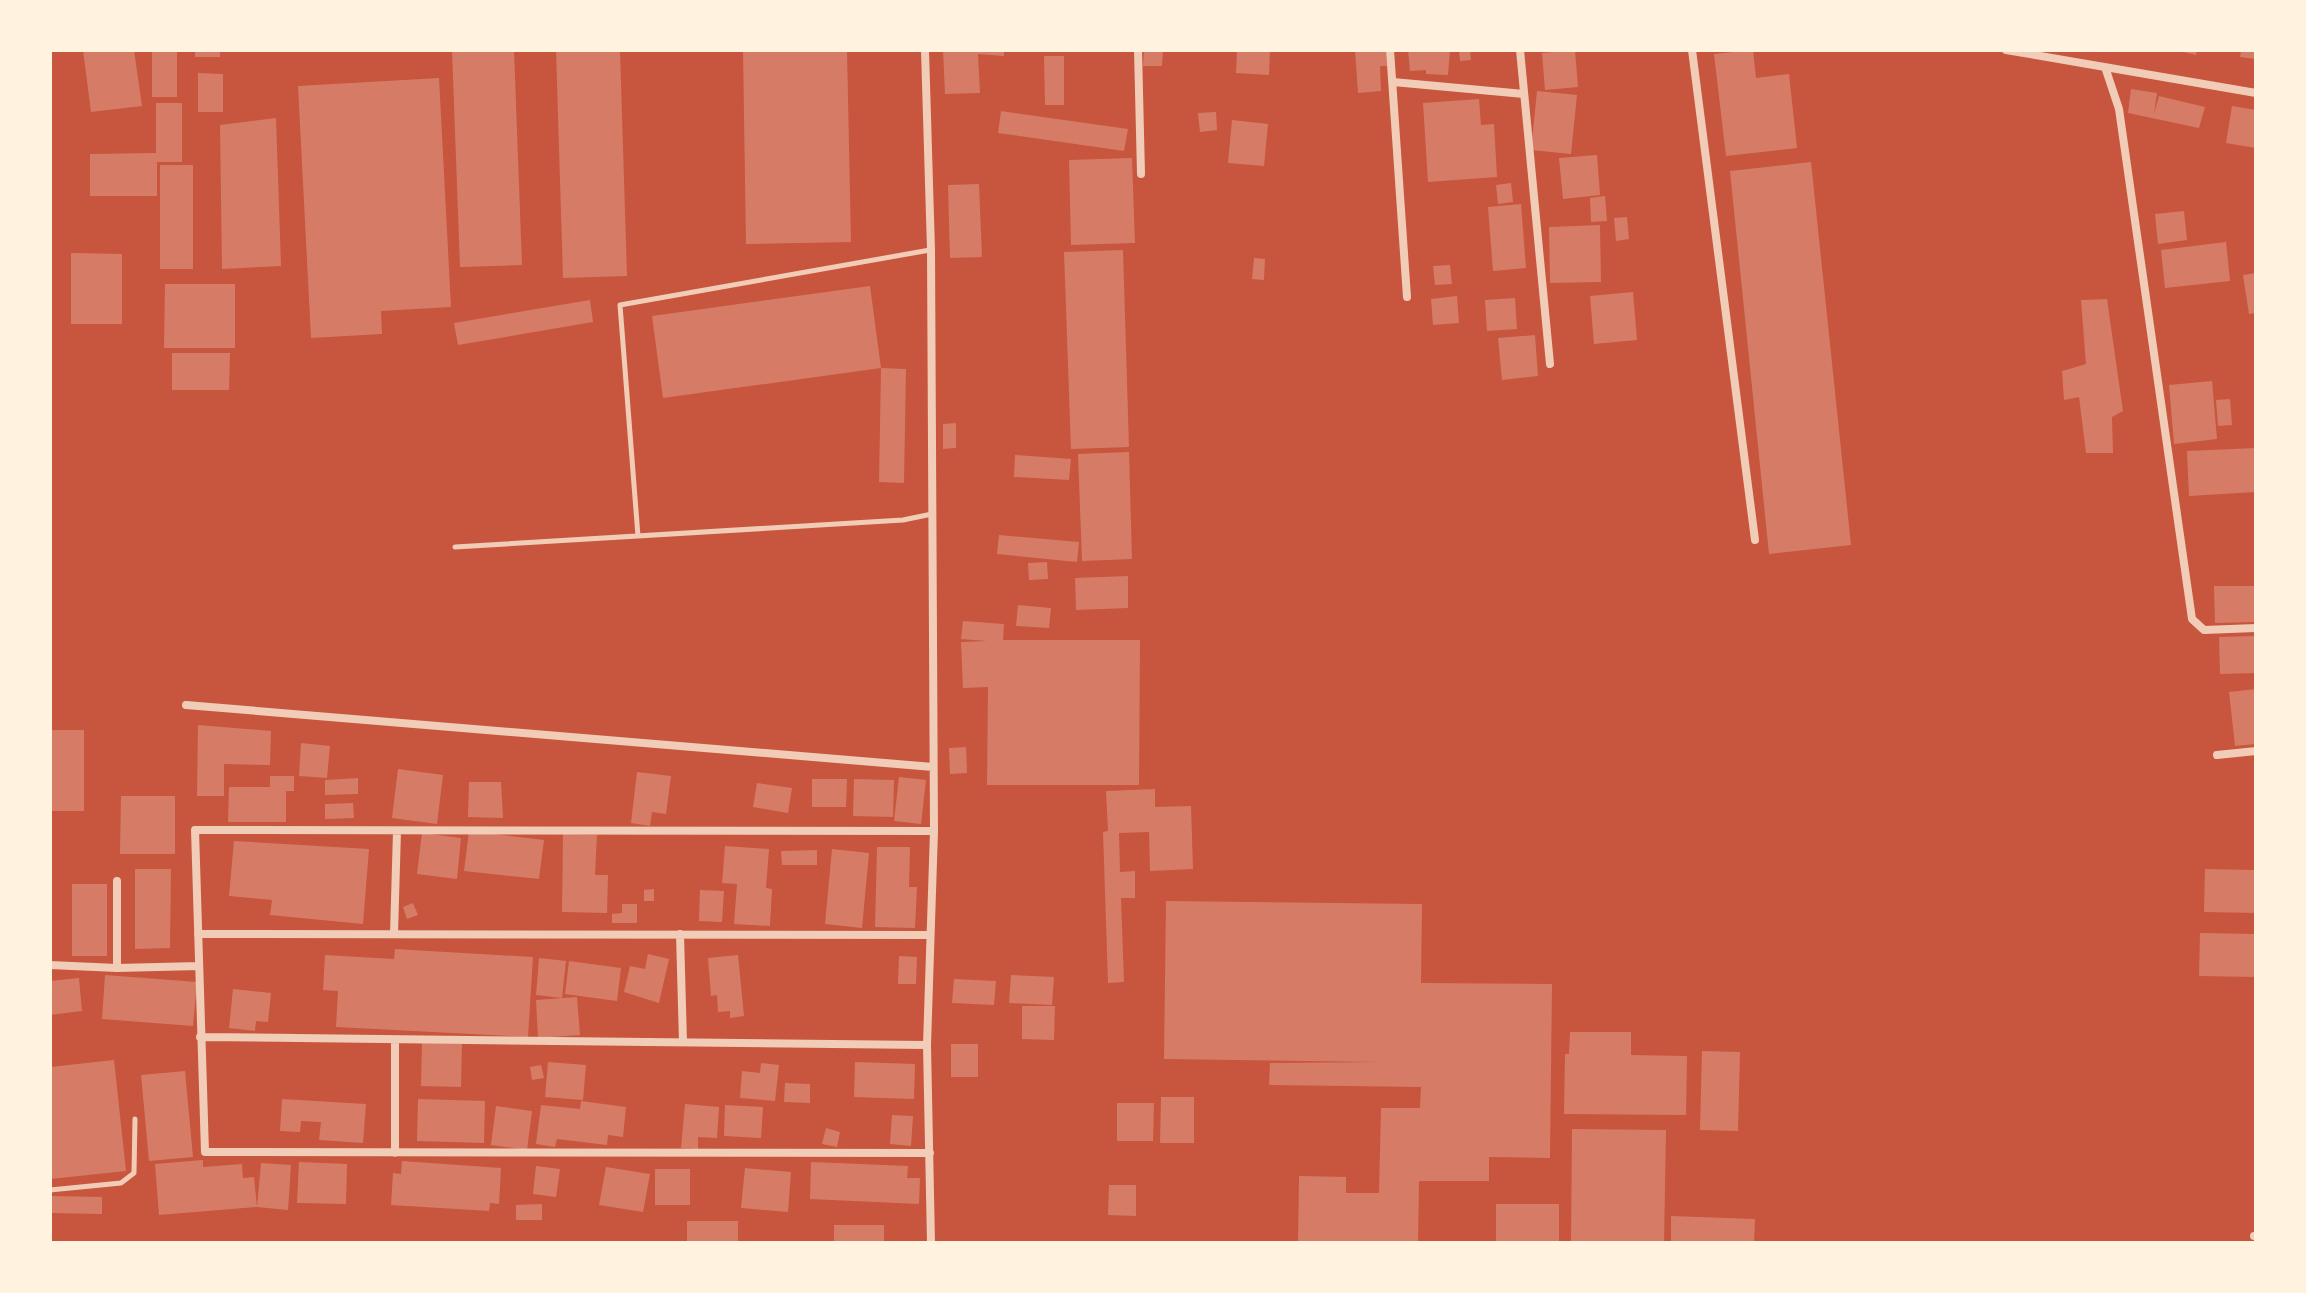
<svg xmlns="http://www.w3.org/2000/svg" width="2306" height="1293" font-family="Lato,sans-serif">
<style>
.building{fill:#d67c66}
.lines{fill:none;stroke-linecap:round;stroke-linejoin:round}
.service{stroke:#f1ccb7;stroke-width:5}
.minor{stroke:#f1ccb7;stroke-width:8}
</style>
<rect width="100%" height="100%" fill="#c8553d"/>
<path class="building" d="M83 50H134L142 106 91 112Z
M152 50H177V97H152Z
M195 50H220V57H195Z
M452 50H514L522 265 460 267Z
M556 50H620L627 276 563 278Z
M743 50H847L851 242 746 244Z
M943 50H1004V56L978 54 980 93 945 94Z
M1144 50H1163L1162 66H1143Z
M1237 50H1270L1269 75 1236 73Z
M1355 50H1386L1387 66H1380L1381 91 1358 93Z
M1408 50H1450L1448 75 1426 74V70L1410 71Z
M1459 50H1470L1471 60 1460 61Z
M1575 50 1578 87 1545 90 1542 53Z
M1753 50 1756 78 1789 74 1797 148 1726 156 1714 54Z
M2175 50H2197L2196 55Z
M2241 50H2256V59L2240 57Z
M1044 56H1064V105H1045Z
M198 73 223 74V112H198Z
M439 78 451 307 381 311 382 334 311 338 298 86Z
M2131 89 2157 93 2154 114 2159 96 2205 107 2199 128 2128 113Z
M1537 91 1577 95 1571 154 1531 150Z
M1479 99 1481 125 1494 124 1497 177 1428 182 1423 103Z
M156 103H182V162H157V196H90V154L156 153Z
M2232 106 2256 110V148L2226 143Z
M1001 111 1128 129 1124 151 998 133Z
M1216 112 1217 130 1200 132 1198 113Z
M276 118 281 266 222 269 220 125Z
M1232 120 1268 124 1264 166 1228 163Z
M1597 155 1600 195 1563 199 1559 158Z
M1132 158 1135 243 1071 245 1069 160Z
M1811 162 1851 545 1769 554 1730 171Z
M160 165H193V269H160Z
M1511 183 1513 202 1498 204 1496 185Z
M979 184 982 257 950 258 948 185Z
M1605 196 1607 221 1591 222 1590 198Z
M1521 204 1526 268 1493 271 1488 207Z
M2184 211 2187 240 2158 244 2155 214Z
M1627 217 1629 239 1616 241 1614 218Z
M1600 225 1601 282 1550 283 1549 227Z
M2226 242 2230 281 2165 288 2161 250Z
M1123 250 1129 447 1071 449 1064 252Z
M71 253 122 254V324H71Z
M1254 258 1265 259 1264 280 1252 279Z
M1450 265 1452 284 1435 285 1433 266Z
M2256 273V313L2249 314 2243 275Z
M165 284H235V348H164Z
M870 286 881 368 663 398 652 316Z
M1633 292 1637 340 1594 344 1590 296Z
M1457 296 1459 323 1433 325 1431 299Z
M1515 298 1517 329 1487 331 1485 300Z
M2107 299 2123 411 2112 417 2113 453H2086L2079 397 2064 400 2062 371 2086 364 2081 300Z
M590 300 593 322 458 345 454 323Z
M1535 335 1538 376 1502 380 1498 338Z
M172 353H230L229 390H172Z
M881 368 906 369 904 483 879 482Z
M2212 381 2217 439 2174 444 2169 385Z
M2230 399 2232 425 2218 426 2216 400Z
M956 423V448L943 449V424Z
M2256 448V492L2189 496 2187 451Z
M1129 452 1132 559 1082 561 1078 454Z
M1015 455 1071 459 1069 480 1014 477Z
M999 535 1079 542 1077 562 997 554Z
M1047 562 1048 579 1029 580 1028 563Z
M1128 576V608L1076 610 1075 578Z
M2214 586H2256V622L2215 623Z
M1018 605 1051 608 1049 628 1016 626Z
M963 621 1004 624 1003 640H1140L1139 785H987L988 687 963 688 961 642 987 641 961 639Z
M2256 636V673L2220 674 2219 637Z
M2256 689V744L2235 746 2229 692Z
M198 725 271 731 270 765 224 764V796H197Z
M50 730H84V811H50Z
M301 743 330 746 327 778 299 776Z
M966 747 967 773 950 774 949 748Z
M398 769 443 775 437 824 392 818Z
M637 772 671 776 666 814 652 812 650 826 631 823Z
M270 776H294V791H286V822H228L229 787H270Z
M899 777 926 780 921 824 894 821Z
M358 778V794L325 795V780Z
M812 779H847L846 807H812Z
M854 779 894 780 893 817 853 816Z
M469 782H501L503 818 468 817Z
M757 783 792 788 788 813 753 807Z
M1155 789V807L1191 806 1193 869 1150 871 1149 832 1119 833 1120 872 1135 871V898H1121L1124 982 1108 983 1103 832 1108 831 1106 791Z
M121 796H175V854H120Z
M353 803 354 818 325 819V804Z
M469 831 544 840 539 879 464 871Z
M422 833 461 838 457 879 417 874Z
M563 834 597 835 595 875H608L607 913 562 912Z
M234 841 369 849 363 924 270 915 272 900 229 896Z
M725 846 769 849 766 888 772 889 770 926 734 924 737 884 722 883Z
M877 847H910L909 887H917L915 928 875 927Z
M832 849 869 853 862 928 825 924Z
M817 850V865H782L781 851Z
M135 869H171L170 948 135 949Z
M2205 869 2256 870V913L2204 912Z
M72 884H107V956H72Z
M654 889V901H644V890Z
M700 890 724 891 722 922 699 921Z
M1166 901 1422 904 1421 983 1552 984 1550 1158 1489 1157V1181H1419L1418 1243H1298L1299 1176 1346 1177V1193H1379L1381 1108H1420L1421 1087 1269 1085 1270 1063 1381 1062 1164 1059Z
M413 903 418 915 407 919 403 907Z
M622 904H637V923H612V914L622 913Z
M2200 933 2256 934V977L2199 976Z
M395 949 533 957 528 1037 336 1027 338 991 323 990 325 955 394 959Z
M648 954 669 959 659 1003 624 992 630 966 645 969Z
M738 955 744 1016 730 1018V1011L718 1012 717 995 711 996 708 958Z
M899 956 917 957 916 984H898Z
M539 958 566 961 562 998 536 995Z
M569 961 621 968 617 1001 565 994Z
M105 975 197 982 193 1026 102 1019Z
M1011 975 1054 977 1052 1005 1009 1003Z
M79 978 82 1011 50 1015V981Z
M954 979 996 981 994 1005 952 1003Z
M233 989 271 993 268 1022 256 1021 255 1031 229 1028Z
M577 997 580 1035 538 1038 536 1000Z
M1022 1006H1055L1054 1040 1022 1039Z
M1570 1032H1631V1055L1687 1056 1686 1115 1564 1114 1565 1054H1569Z
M422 1043 462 1044 461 1087 421 1086Z
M951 1044H978V1077H951Z
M1702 1051 1740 1052 1738 1131 1700 1130Z
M114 1060 126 1171 50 1179V1067Z
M548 1062 586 1065 583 1100 545 1097Z
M855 1062 915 1064 914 1099 854 1097Z
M761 1063 779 1065 775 1101 740 1098 742 1071 760 1073Z
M541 1065 544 1078 532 1080 530 1067Z
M185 1071 193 1157 149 1161 141 1075Z
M785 1083 810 1084V1103L784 1102Z
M1161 1097H1194V1143H1160Z
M282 1099 366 1104 363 1143 319 1140 321 1122 301 1121 300 1132 280 1131Z
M418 1099 485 1101 484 1143 417 1141Z
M581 1101 626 1107 623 1137 608 1135 607 1145 557 1139 555 1147 536 1144 541 1105 580 1109Z
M1117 1103H1154L1153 1141H1117Z
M685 1104 719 1107 717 1138 698 1137V1149L681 1148Z
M725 1105 763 1107 761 1138 724 1136Z
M496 1106 532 1111 527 1150 491 1145Z
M892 1115 913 1116 911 1146 890 1144Z
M826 1128 840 1132 837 1147 822 1144Z
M1572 1129 1666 1130 1664 1243H1571Z
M203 1160V1167L242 1164 243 1178 254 1177 257 1207 159 1215 155 1164Z
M402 1161 501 1168 499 1204 490 1203 489 1211 391 1205 393 1173 401 1174Z
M299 1162 347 1164 346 1204 297 1203Z
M811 1162 908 1166 907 1178H920L919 1204 810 1199Z
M261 1163 291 1165 288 1210 257 1207Z
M536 1166 560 1169 556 1197 533 1194Z
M606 1167 650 1174 643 1212 599 1205Z
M745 1168 791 1172 788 1212 741 1208Z
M655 1169H690V1205H655Z
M1109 1185H1136V1216L1108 1215Z
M50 1196 102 1197V1214L50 1213Z
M542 1204V1220H516V1205Z
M1496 1204H1559V1243H1496Z
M1671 1216 1755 1219 1754 1243H1671Z
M687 1221H738V1243H687Z
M834 1225H884V1243H834Z"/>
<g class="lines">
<path class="service" d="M638 536 620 305 930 250
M455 547 903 520 932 514
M50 1190 121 1183 134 1173 135 1119"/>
<path class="minor" d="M925 50 931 250 934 831 927 1045 931 1243
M1138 50 1141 174
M1390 50 1407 297
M1520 50 1550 364
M1692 50 1755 540
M2006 50 2256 93
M2106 70 2119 109 2192 619 2204 630 2256 628
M1393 82 1524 94
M186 705 933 767
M2217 755 2256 751
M117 881V968
M198 934 930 935
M394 934 397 831
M680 934 683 1042
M50 965 117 968 199 966
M200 1037 927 1045
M395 1040V1153
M930 1153 205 1152 195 830 934 831
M2254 1236H2256"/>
</g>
<rect width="2306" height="1293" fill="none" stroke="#fff3e0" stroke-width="104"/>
</svg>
